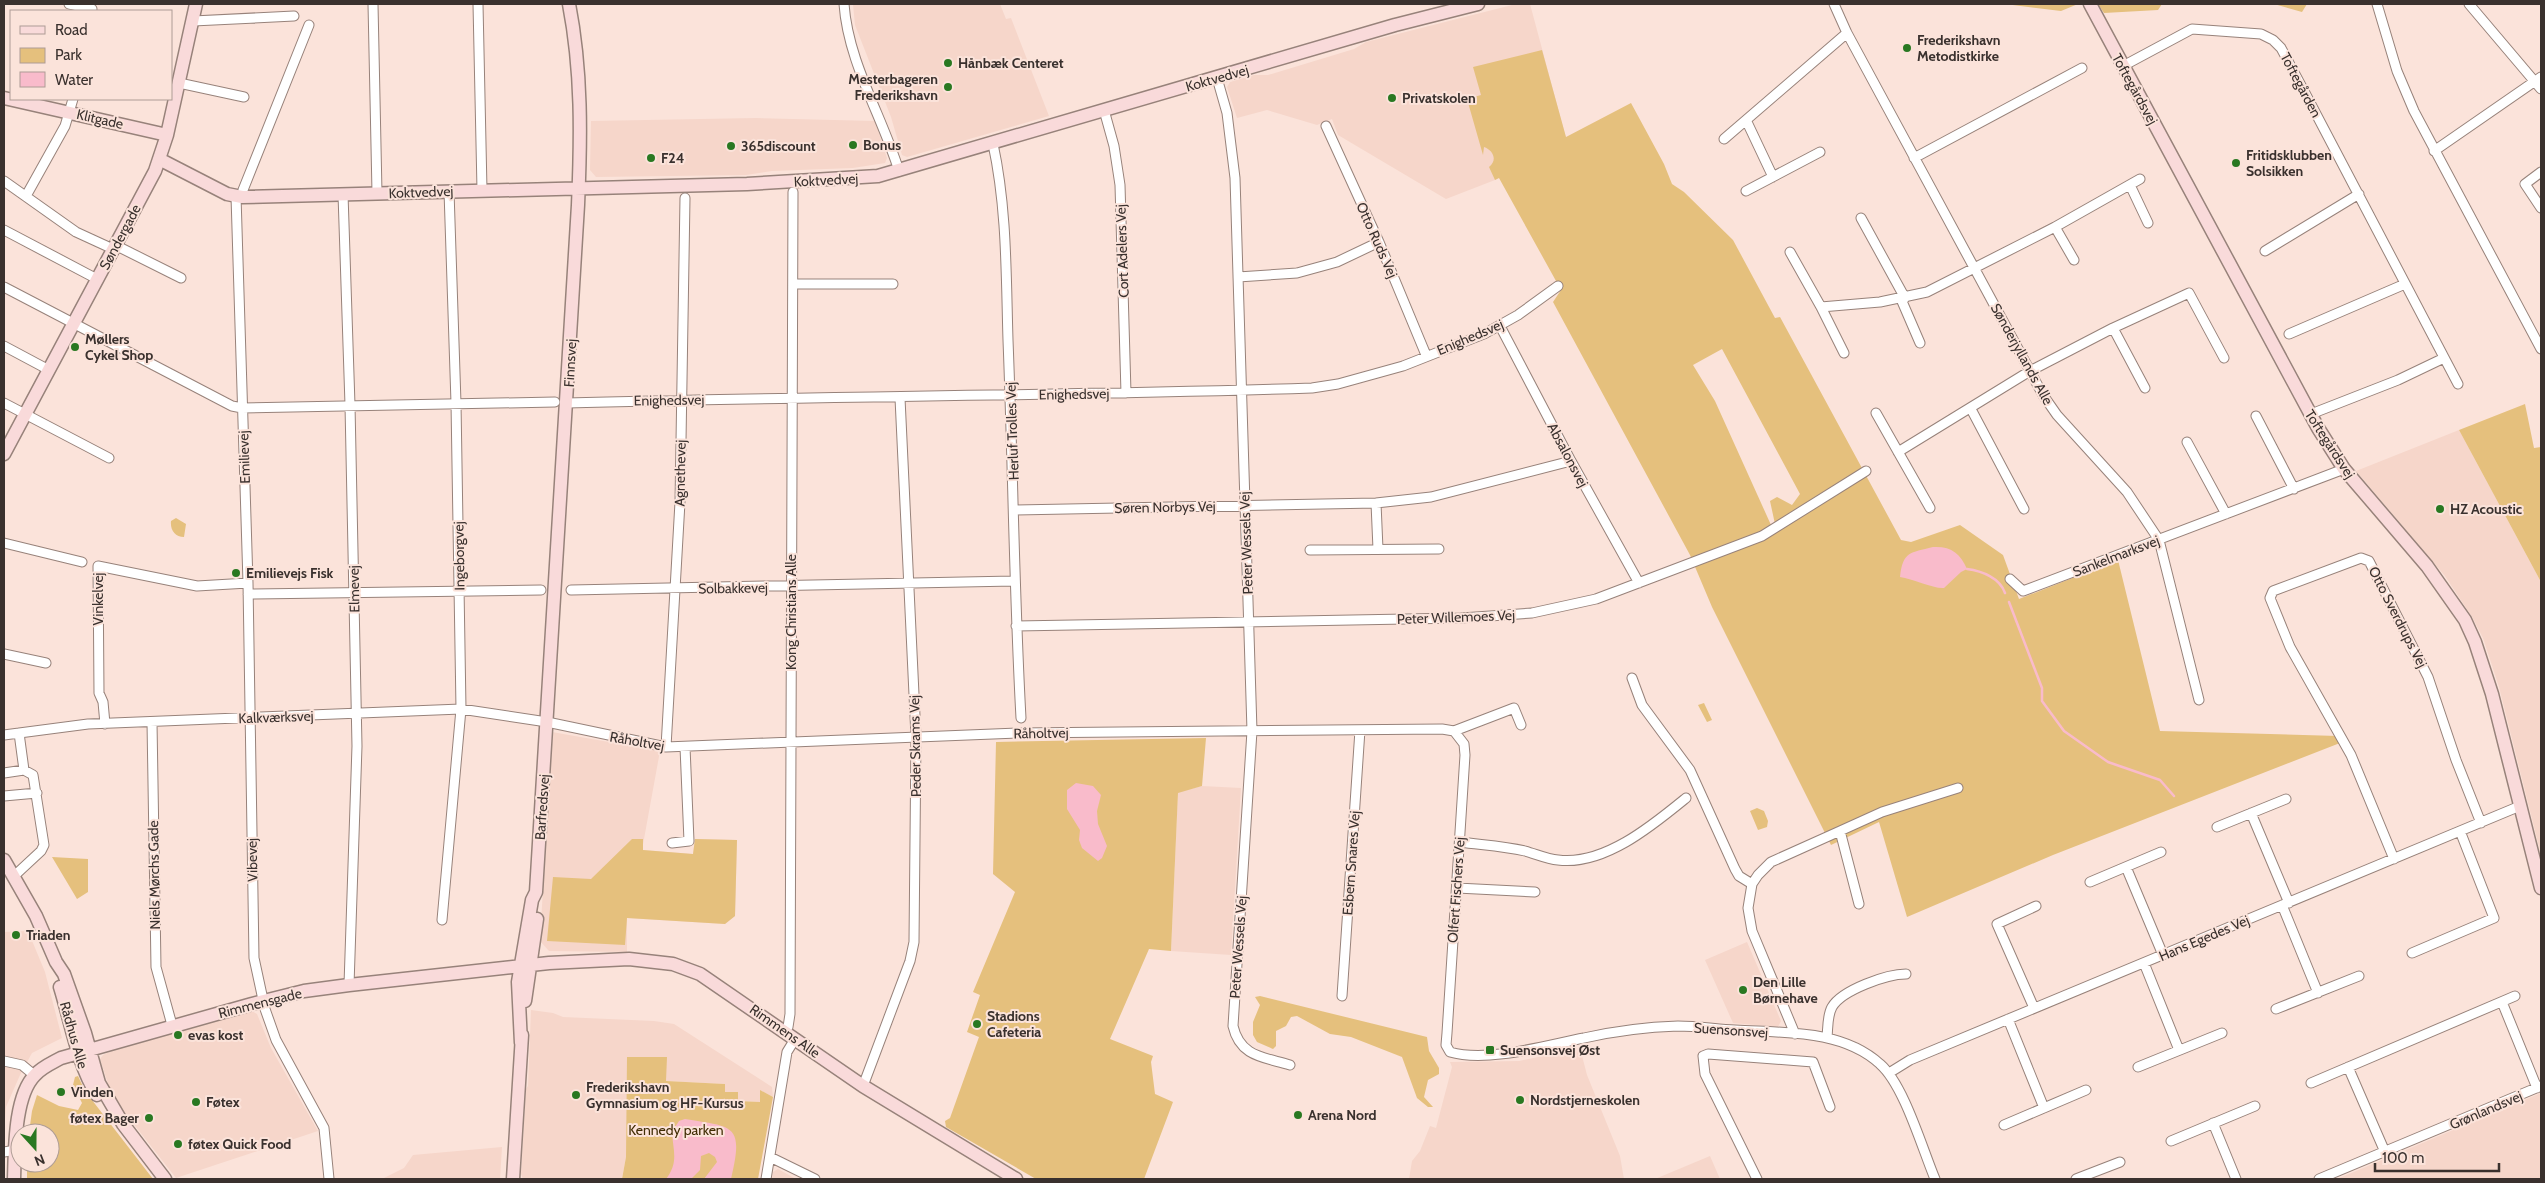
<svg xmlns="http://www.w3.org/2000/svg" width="2545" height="1183" font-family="Cabin,sans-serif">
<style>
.built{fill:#f6d6ca}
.green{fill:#e5c07d;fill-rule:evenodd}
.water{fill:#f9bbcb}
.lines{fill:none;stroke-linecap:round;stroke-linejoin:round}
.stream{stroke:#f9bbcb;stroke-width:2.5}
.street-casing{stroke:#97827a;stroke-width:11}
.secondary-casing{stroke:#97827a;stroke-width:15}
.street{stroke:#fff;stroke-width:9}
.secondary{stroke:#f9dada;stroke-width:12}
.poi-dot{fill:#297821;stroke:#fbe3da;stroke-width:2}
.labels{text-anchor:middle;stroke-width:4;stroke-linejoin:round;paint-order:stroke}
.poi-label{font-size:14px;font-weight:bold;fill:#3a312e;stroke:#fbe3da;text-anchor:start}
.street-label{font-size:14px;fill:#3a312e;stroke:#fbe3da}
.park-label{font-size:14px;fill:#402d04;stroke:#fbe3da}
</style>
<rect width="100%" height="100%" fill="#fbe3da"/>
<path class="built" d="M853 4H1000L1006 19 1011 18 1049 116 907 157 902 155 891 117 855 25Z
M1516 4H1530L1566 138 1495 180 1446 199 1338 135 1332 119 1317 125 1267 110 1237 118 1227 87 1230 82 1254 75H1268L1354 49 1366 42Z
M756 118 875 121 887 158 885 163 853 168 772 171 746 175 596 177 590 170 591 121Z
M2459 430 2541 582V855L2499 687 2483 638 2472 617 2445 576 2356 471Z
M552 732 660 751 642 850 693 854 695 839 737 840 735 916 725 924 627 918V952L549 951 540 941Z
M1202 786 1241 788 1231 955 1171 951 1178 792Z
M28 931 45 972 62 1038 32 1053 20 1075 6 1107 4 1133V932Z
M1747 942 1781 1021 1778 1027 1733 1023 1705 960Z
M531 1010 553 1013 563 1017 654 1021 674 1024 772 1087 773 1097 761 1091 760 1102 738 1101 725 1092V1084L666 1081 657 1057 626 1157 622 1179H523L521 1174 526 1089 528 1086Z
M252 1011 257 1014 271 1048 318 1131 176 1178 117 1103 109 1087 100 1059 103 1055 124 1045Z
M1580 1048 1587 1075 1620 1156 1624 1179H1409L1412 1161 1420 1151 1430 1126 1436 1128 1452 1067 1450 1062 1519 1061Z
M2541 1093V1179H2337Z
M502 1147 500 1179H382L404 1168 413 1155Z
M1710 1156 1720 1179H1655Z
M778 1169 796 1179H772L773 1172Z"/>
<path class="green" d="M2005 4H2078L2061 11Z
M2098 4H2162L2158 10 2104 13Z
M2274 4H2307L2302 12Z
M1542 50 1566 137 1631 103 1664 164 1672 184 1684 192 1733 240 1775 318 1780 317 1901 540 1911 542 1960 525 2003 555 2019 599 2118 560 2160 731 2338 736 2340 743 2053 855 1907 917 1879 822 1831 845 1712 607 1690 555 1553 302 1561 290 1499 178 1495 180 1489 167C1498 160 1493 150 1484 147L1483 155 1467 99 1481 95 1473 67ZM1722 349 1800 494 1792 505 1777 497 1770 501 1775 524 1771 525 1715 401 1693 365Z
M2525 404 2534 448 2541 447V582L2459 430Z
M176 518 186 524 184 537C175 537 170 530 171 521Z
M1704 703 1712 720 1707 722 1698 705Z
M1206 738 1202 786 1178 793 1171 951 1149 949 1110 1039 1153 1056 1151 1062 1155 1094 1173 1102 1144 1179H1036L946 1127 945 1121 950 1118 979 1037 967 1032 980 995 973 992 1015 892 993 874 996 742Z
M1757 808 1764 811 1768 821 1767 827 1758 830 1750 811Z
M632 839H643V850L693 854 695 839 737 840 735 916 725 924 627 918 625 945 547 941 553 877 591 879Z
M52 857 88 859V892L77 899Z
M1260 996 1427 1037 1429 1051 1439 1068V1074L1428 1080 1424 1097 1433 1107H1428L1417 1098 1402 1057 1351 1037 1330 1034 1297 1016 1291 1017 1286 1026 1276 1031V1046L1273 1049 1257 1042 1253 1035V1022L1260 1005 1255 997Z
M627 1057H667L666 1081 725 1084V1092H738V1101L760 1102V1090L773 1097 758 1179H622L626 1157Z
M78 1076 85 1091 153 1179H27V1163H50V1133H29L32 1111 37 1095 59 1106 78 1110 82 1103 73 1085 75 1077Z"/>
<path class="water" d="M1933 547C1951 546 1960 553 1967 569L1961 572 1944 588C1934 589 1913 579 1900 577 1903 551 1910 553 1933 547Z
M1076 783 1093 786 1101 795 1097 811 1098 824 1107 846 1102 858 1098 861 1082 848 1079 840 1080 830 1067 809V790Z
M685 1119C734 1127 744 1124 731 1179H704L717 1162 715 1157 709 1153 701 1156 700 1170 691 1179H666C679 1162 673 1151 672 1132L679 1121Z"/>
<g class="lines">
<path class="stream" d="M1967 569C1982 571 2000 578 2005 593
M2009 602 2042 688V701L2064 731 2108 762 2160 780 2174 796"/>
<g class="street-casing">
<path id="street" d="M69 4 92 9
M373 4 377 193
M478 4 482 190
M844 4C848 62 882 116 899 171
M1834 4 1847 33 2043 395 2057 415 2127 492 2159 540 2199 700
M2377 4 2397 71 2414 111 2541 349
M2469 4 2541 89
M193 21 294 16
M2123 66 2192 29 2261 34 2273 40 2281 48 2304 91 2458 384
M1217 78 1227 113 1235 178 1252 731 1233 1026C1240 1057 1264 1057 1290 1065
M179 83 244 97
M1104 110 1114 146 1120 185 1126 393
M1747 122 1773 177
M1326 126 1379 242 1426 355
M1724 139 1847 33
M993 144C1007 208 1006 275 1008 340 1013 466 1014 592 1021 718
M2434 151 2541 77
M1914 158 2082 68
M2541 172 2525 184 2541 208
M4 181 76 232 113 249
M2130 185 2148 223
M1746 191 1820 152
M343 194 350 405 357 746 349 985
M26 196 65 126 73 99
M236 196 248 583 254 958 265 1009 276 1040 324 1128 329 1179
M242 197 243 190 309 25
M1861 218 1905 298
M2055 227 2074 260
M4 230 97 279
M115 245 181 278
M2265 251 2359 194
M1790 252 1821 307
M1238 277 1297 273 1337 262 1379 242
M793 284H893
M4 287 232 406 242 408 555 402
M1901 299 1920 343
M1500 326 1571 461 1639 583
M2113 328 2145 388
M2289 334 2405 284
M4 346 49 370
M1844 353 1821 307 1880 302 1927 292 2055 227 2140 179
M4 403 109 458
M567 403C815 396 1064 396 1312 388L1338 384 1403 366 1484 334 1518 315 1558 286
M1971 409 2024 509
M1876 413 1930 508
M2311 414 2398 380 2444 358
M2256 416 2294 489
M2187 442 2226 514
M1898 452 2030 371 2113 328 2189 293 2224 358
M1376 503 1378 549
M1015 510 1376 503 1431 497 1571 461
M4 543 82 562
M1310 550 1439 549
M2010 579 2023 591 2344 469
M571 590 1014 581
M248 594 541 590
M1016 626 1461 618 1532 613 1596 599 1762 536 1866 471
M4 654 46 663
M1632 678 1642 705 1690 770 1735 869 1739 876 1752 884
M152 722 156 967 172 1025
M105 724 103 702 99 693 98 566 197 586 248 583
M1454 731 1464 744 1465 755 1447 1033 1446 1045 1450 1052C1487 1063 1547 1045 1584 1038 1615 1031 1647 1027 1678 1026 1697 1026 1716 1029 1735 1030 1783 1033 1842 1029 1880 1064 1904 1085 1922 1148 1935 1179
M19 733 24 770
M4 735 88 724 461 709 547 722 666 747 1018 733 1442 729 1454 731 1514 708 1521 725
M666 747 680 502 685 198
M4 773 24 770 33 775 44 845 41 851 13 877
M4 796 37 793
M2251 813 2289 903
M2217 827 2286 799
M1840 831 1859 904
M1460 842C1482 845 1503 846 1525 851 1536 854 1547 859 1558 860 1604 866 1653 825 1686 798
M672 843 689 841 685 747
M2394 859 2351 755 2290 647 2270 598 2273 591 2361 558 2369 561 2428 677 2456 760 2481 823
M2126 867 2163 955
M2090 882 2161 852
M1457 888 1535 892
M2282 905 2318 993
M442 920 461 709 456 403 449 191
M2412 953 2494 918 2460 831
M2144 963 2179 1050
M1342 996 1360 730
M2502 1002 2537 1088
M2034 1008 1997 924 2036 906
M2276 1009 2359 976
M2008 1019 2044 1108
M785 1032 788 1027 790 1014 793 192
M1795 1034 1752 931 1748 908 1752 884 1758 875 1771 862 1840 831 1882 812 1958 788
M1827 1038C1828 1028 1827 1016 1832 1007 1842 990 1887 974 1906 974
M4 1061 22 1065 34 1075
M2138 1067 2222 1033
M2348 1067 2385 1152
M1889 1073 1910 1060 2520 806
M2311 1083 2515 996
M863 1086 910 961 914 942 916 737 900 398
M2213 1123 2236 1179
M2004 1125 2086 1090
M2171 1141 2255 1106
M4 1152 16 1150
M770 1157 815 1179
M766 1179 787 1052 795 1039
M1757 1179 1705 1074 1703 1056 1708 1054 1813 1062 1830 1107
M2076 1179 2120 1162
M2319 1179 2541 1086"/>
</g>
<g class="secondary-casing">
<path id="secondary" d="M2090 4 2318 428 2344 469 2427 566 2465 620 2475 642 2492 694 2541 888
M4 98 167 135
M159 159 227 194 242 197 747 184 878 176 1395 25 1478 4
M4 454 155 171 167 135 196 4
M4 860 36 916 56 962 64 974 85 1033 99 1083 123 1124 165 1179
M60 987C71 1022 77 1063 97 1095
M525 1001 537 919
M521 1043 518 982 532 900 536 892 578 205C581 137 582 71 569 4
M14 1179C15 1151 14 1096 35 1075 42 1067 52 1063 61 1058L252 1004 304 991 349 985 549 963 629 959 673 964 700 974 863 1086 1016 1179
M513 1179 522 1035"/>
</g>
<use href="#street" class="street"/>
<use href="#secondary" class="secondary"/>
</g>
<g class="poi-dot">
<circle cx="1907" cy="48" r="5"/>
<circle cx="948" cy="63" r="5"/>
<circle cx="948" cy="87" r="5"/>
<circle cx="1392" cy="98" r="5"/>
<circle cx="853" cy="145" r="5"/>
<circle cx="731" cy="146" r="5"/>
<circle cx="651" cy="158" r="5"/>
<circle cx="2236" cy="163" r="5"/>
<circle cx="75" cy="347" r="5"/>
<circle cx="2440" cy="509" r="5"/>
<circle cx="236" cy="573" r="5"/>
<circle cx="16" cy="935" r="5"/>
<circle cx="1743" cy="990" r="5"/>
<circle cx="977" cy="1024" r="5"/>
<circle cx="178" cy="1035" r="5"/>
<rect x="1485" y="1045" width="10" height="10" rx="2.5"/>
<circle cx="61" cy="1092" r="5"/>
<circle cx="576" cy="1095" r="5"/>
<circle cx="1520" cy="1100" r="5"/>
<circle cx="196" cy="1102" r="5"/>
<circle cx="1298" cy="1115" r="5"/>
<circle cx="149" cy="1118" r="5"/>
<circle cx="178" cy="1144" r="5"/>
</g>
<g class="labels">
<g class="poi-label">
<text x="1917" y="45">Frederikshavn<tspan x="1917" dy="16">Metodistkirke</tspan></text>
<text x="958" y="68">Hånbæk Centeret</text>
<text x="938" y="84" text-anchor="end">Mesterbageren<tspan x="938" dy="16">Frederikshavn</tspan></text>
<text x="1402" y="103">Privatskolen</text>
<text x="863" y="150">Bonus</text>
<text x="741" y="151">365discount</text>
<text x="2246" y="160">Fritidsklubben<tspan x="2246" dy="16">Solsikken</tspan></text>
<text x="661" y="163">F24</text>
<text x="85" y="344">Møllers<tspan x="85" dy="16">Cykel Shop</tspan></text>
<text x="2450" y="514">HZ Acoustic</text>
<text x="246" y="578">Emilievejs Fisk</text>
<text x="26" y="940">Triaden</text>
<text x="1753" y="987">Den Lille<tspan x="1753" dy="16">Børnehave</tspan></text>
<text x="987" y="1021">Stadions<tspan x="987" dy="16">Cafeteria</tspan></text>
<text x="188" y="1040">evas kost</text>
<text x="1500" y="1055">Suensonsvej Øst</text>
<text x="586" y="1092">Frederikshavn<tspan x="586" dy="16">Gymnasium og HF-Kursus</tspan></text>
<text x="71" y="1097">Vinden</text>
<text x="1530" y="1105">Nordstjerneskolen</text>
<text x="206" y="1107">Føtex</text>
<text x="1308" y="1120">Arena Nord</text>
<text x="139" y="1123" text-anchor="end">føtex Bager</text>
<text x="188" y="1149">føtex Quick Food</text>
</g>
<g class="street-label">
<text transform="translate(1217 78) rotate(-16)" y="5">Koktvedvej</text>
<text transform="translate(2301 85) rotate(62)" y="5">Toftegården</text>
<text transform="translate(2135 89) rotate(61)" y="5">Toftegårdsvej</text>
<text transform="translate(100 119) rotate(13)" y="5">Klitgade</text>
<text transform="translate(826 180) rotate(-3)" y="5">Koktvedvej</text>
<text transform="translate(421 192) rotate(-2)" y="5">Koktvedvej</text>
<text transform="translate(120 237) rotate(-62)" y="5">Søndergade</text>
<text transform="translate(1377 240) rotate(66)" y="5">Otto Ruds Vej</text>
<text transform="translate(1122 251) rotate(-92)" y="5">Cort Adelers Vej</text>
<text transform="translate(1470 337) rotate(-23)" y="5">Enighedsvej</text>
<text transform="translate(2022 354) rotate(61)" y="5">Sønderjyllands Alle</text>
<text transform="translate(570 363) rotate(-87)" y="5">Finnsvej</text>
<text transform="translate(1074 394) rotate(-1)" y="5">Enighedsvej</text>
<text transform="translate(669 400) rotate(-1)" y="5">Enighedsvej</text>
<text transform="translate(1012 431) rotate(-92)" y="5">Herluf Trolles Vej</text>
<text transform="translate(2330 444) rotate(57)" y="5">Toftegårdsvej</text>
<text transform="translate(1568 455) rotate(62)" y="5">Absalonsvej</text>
<text transform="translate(244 457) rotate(-92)" y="5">Emilievej</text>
<text transform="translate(680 473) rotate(-89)" y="5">Agnethevej</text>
<text transform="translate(1165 507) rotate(-1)" y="5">Søren Norbys Vej</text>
<text transform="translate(1246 543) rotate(-92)" y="5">Peter Wessels Vej</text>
<text transform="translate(459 556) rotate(-91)" y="5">Ingeborgvej</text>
<text transform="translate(2116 556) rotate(-21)" y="5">Sankelmarksvej</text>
<text transform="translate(733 588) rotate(-1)" y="5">Solbakkevej</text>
<text transform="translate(354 589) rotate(-91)" y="5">Elmevej</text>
<text transform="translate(98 599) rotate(-90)" y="5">Vinkelvej</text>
<text transform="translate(791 612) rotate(-90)" y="5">Kong Christians Alle</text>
<text transform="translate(1456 617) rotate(-2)" y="5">Peter Willemoes Vej</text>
<text transform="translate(2398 617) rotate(63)" y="5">Otto Sverdrups Vej</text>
<text transform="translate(276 717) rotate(-2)" y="5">Kalkværksvej</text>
<text transform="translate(1041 733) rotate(-1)" y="5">Råholtvej</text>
<text transform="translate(637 741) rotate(10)" y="5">Råholtvej</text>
<text transform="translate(915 746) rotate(-91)" y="5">Peder Skrams Vej</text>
<text transform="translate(542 807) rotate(-86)" y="5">Barfredsvej</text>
<text transform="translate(252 860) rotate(-91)" y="5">Vibevej</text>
<text transform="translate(1351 863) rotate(-86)" y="5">Esbern Snares Vej</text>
<text transform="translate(154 875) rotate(-91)" y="5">Niels Mørchs Gade</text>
<text transform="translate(1456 890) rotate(-86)" y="5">Olfert Fischers Vej</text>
<text transform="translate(2204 938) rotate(-23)" y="5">Hans Egedes Vej</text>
<text transform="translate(1238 947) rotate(-86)" y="5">Peter Wessels Vej</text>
<text transform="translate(260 1003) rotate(-14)" y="5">Rimmensgade</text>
<text transform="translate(1731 1030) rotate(4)" y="5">Suensonsvej</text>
<text transform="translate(785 1031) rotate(35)" y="5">Rimmens Alle</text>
<text transform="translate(74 1035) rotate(74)" y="5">Rådhus Alle</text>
<text transform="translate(2486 1110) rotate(-23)" y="5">Grønlandsvej</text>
</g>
<g class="park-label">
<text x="676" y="1135">Kennedy parken</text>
</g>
</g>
<rect width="2545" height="1183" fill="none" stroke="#3a312e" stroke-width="10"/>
<rect x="10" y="10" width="162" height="90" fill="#fbe3da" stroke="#ae9c95"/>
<rect x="20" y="26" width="25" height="8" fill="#f9dada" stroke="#ae9c95"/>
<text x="55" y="35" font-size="15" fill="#3a312e">Road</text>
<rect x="20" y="48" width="25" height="15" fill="#e5c07d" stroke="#ae9c95"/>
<text x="55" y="60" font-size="15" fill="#3a312e">Park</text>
<rect x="20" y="72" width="25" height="15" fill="#f9bbcb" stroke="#ae9c95"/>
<text x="55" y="85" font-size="15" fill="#3a312e">Water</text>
<g transform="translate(35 1148) rotate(159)"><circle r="24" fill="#fbe3da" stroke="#ae9c95"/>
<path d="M0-4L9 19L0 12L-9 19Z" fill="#297821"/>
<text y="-8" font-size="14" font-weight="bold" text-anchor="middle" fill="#3a312e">N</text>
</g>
<path d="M2375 1163v8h124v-8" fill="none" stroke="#3a312e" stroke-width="2.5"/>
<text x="2382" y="1163" font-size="15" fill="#3a312e" stroke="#fbe3da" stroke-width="4" paint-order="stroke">100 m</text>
</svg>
